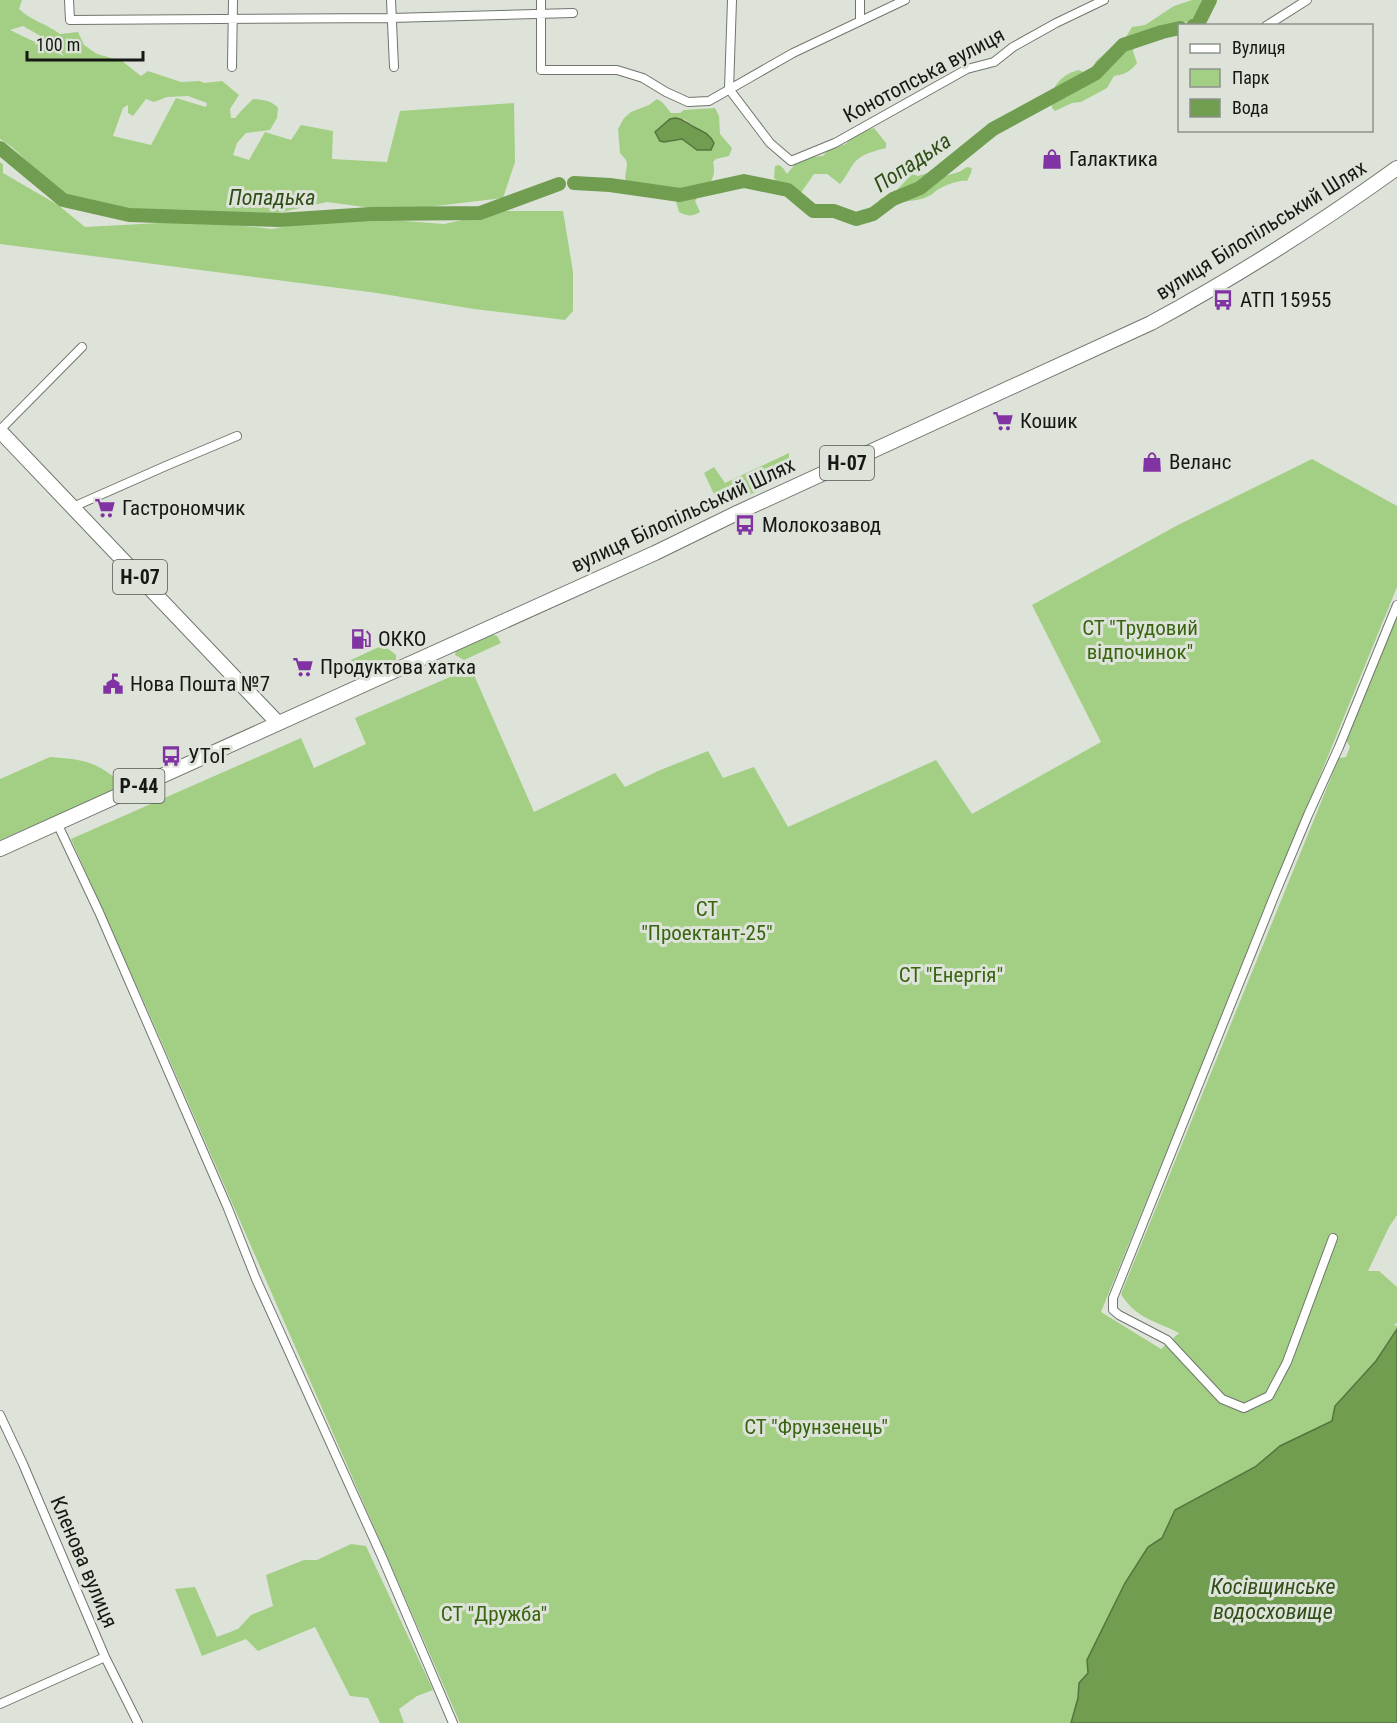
<svg xmlns="http://www.w3.org/2000/svg" width="1397" height="1723" font-family="'Roboto Condensed',sans-serif">
<style>
.green{fill:#a2cf84;fill-rule:evenodd}
.water{fill:#709d4f;stroke:#55753e;stroke-width:1.5}
.lines{fill:none;stroke-linecap:round;stroke-linejoin:round}
.river{stroke:#709d4f;stroke-width:14}
.street-casing{stroke:#70766d;stroke-width:10}
.primary-casing{stroke:#70766d;stroke-width:16}
.street{stroke:#fff;stroke-width:8}
.primary{stroke:#fff;stroke-width:14}
.labels{text-anchor:middle;stroke-width:6;stroke-linejoin:round;paint-order:stroke}
.shield{fill:#dde3d9;stroke:#525550;stroke-width:1.5}
.shield-label{font-size:20px;font-weight:bold;fill:#161815}
.street-label{font-size:21px;fill:#161815;stroke:#dde3d9}
.poi-label{font-size:21px;fill:#161815;stroke:#dde3d9;text-anchor:start}
.park-label{font-size:21px;fill:#396410;stroke:#dde3d9}
.water-label{font-size:22px;font-style:italic;fill:#304e17;stroke:#dde3d9}
</style>
<rect width="100%" height="100%" fill="#dde3d9"/>
<path class="green" d="M0 0H22L19 9C30 20 47 24 60 34L78 32 84 45 97 54 122 61 141 76 148 71 181 82 200 81 204 83 222 81 239 95 230 109 231 118H235L241 111 253 99C263 100 271 100 278 108L277 118 270 130 246 133 237 143 233 155 249 160 265 132 291 140 301 125 333 131 332 159 387 162 400 111 514 103 515 162 503 198 394 211 327 202 278 213 216 215 129 210 63 195 12 147 0 139ZM23 26C40 36 52 41 64 56L10 30ZM188 96 207 103 206 107 176 98 151 145 113 136 123 108 128 105V113L133 116 146 99 154 102 167 97Z
M1192 0H1202L1205 3C1196 25 1169 28 1149 34L1144 39 1142 44 1134 47 1133 51 1137 63C1130 72 1125 74 1114 76L1107 88 1081 102 1072 103 1055 111 1052 108C1048 89 1061 74 1079 70L1083 72V81L1088 82 1093 78 1094 65 1096 61 1114 45 1126 37 1132 27 1145 25 1174 6Z
M657 99 662 102 671 113H680L684 110 715 108 719 116 720 134 732 148 729 156 716 159 713 162C718 181 705 187 695 201L700 212C692 217 687 216 679 212L674 194 667 188 645 192 631 191 625 178 627 164 626 160 620 153 618 129 624 118 631 112 649 105ZM684 119 712 139 713 146 693 148 682 139 664 142 660 141Z
M874 128 886 143V148C875 151 861 154 854 163 849 170 846 177 840 184L827 174H814L796 200 785 192 774 178 775 166 779 165 783 168 787 174 795 164 804 161 810 156 814 157 823 156 829 149 846 144 852 135Z
M0 162 3 164V173L58 205 85 227 197 221 272 229 326 219 364 218 444 224 504 211H563L573 272V311L565 320 474 309 377 293 0 244Z
M967 167 972 168 971 173 967 181C960 179 943 186 937 190 934 192 932 195 929 196 921 201 907 200 897 204 886 209 889 214 873 217L871 212 880 199 893 194 912 174 918 176 931 172 945 176 959 172Z
M789 453V472L769 482 763 489 720 507 704 473 714 467 725 483Z
M1312 459 1397 506V587L1101 1312 1161 1349 1179 1333C1156 1321 1135 1318 1121 1294L1339 758 1346 757 1350 747 1346 740 1397 616V1215L1389 1227 1368 1271H1379L1397 1287V1323L1394 1325 1397 1326V1329L1376 1361 1335 1406 1332 1421 1280 1446 1255 1467 1175 1510 1162 1538 1148 1547 1125 1583 1087 1660 1088 1673 1079 1684 1078 1698 1071 1723H460L152 1020 71 839 301 738 314 768 366 744 355 718 471 668 534 812 615 773 625 787 658 771 708 751 723 778 754 767 788 827 936 760 972 814 1101 742 1032 605 1178 525Z
M490 634 497 636 501 643 464 660 455 655 456 650Z
M381 646 386 647 396 655V660L360 678 351 675 348 669 351 660Z
M50 757C76 759 95 760 116 779L117 787 113 791 0 840V779Z
M351 1544 366 1546 433 1690 417 1696 399 1709 404 1723H380L368 1698 350 1696 315 1627 258 1651 246 1639 202 1656 175 1589 195 1587 217 1637 238 1629 251 1615 273 1606 266 1575 304 1560H317Z"/>
<path class="water" d="M675 118C684 119 686 123 694 127 703 132 709 133 714 143L711 150H697L682 139 664 142 660 141 655 132 670 119Z
M1397 1329V1723H1071L1078 1698 1079 1683 1088 1673 1087 1660 1125 1583 1148 1547 1162 1538 1175 1510 1255 1467 1280 1446 1332 1421 1335 1406 1376 1361Z"/>
<g class="lines">
<path class="river" d="M1193 26 1198 24 1210 0
M0 148 63 200 129 215 279 220 371 214 480 213 559 184
M574 183 610 185 680 195 744 181 788 190 813 211H834L856 219 873 214 893 199 920 188 993 129 1096 73 1123 45 1162 32 1180 28"/>
<g class="street-casing">
<path id="street" d="M69 0 70 20 391 18 573 13
M391 0 394 67
M541 0V70H617L643 78 666 92 688 102 709 101 793 53 905 0
M860 0V21
M1266 26 1307 0
M232 67 233 0
M729 89 770 143 791 161 835 143 967 69 994 62 1013 47 1056 23 1104 0
M729 89 732 0
M0 430 82 347
M73 507 168 465 237 436
M57 823 99 912 227 1206 256 1279 382 1557 453 1723
M1333 1238 1287 1362 1269 1396 1244 1408 1222 1399 1167 1340 1119 1315 1113 1310V1298L1275 894 1308 815 1339 747 1397 605
M0 1415 23 1464 105 1657 138 1723
M0 1704 105 1657"/>
</g>
<g class="primary-casing">
<path id="primary" d="M0 431 278 723
M0 849 655 553 739 512 1151 323C1236 277 1318 225 1397 168"/>
</g>
<use href="#street" class="street"/>
<use href="#primary" class="primary"/>
</g>
<defs>
<g id="shop-bare" transform="scale(1.62)"><path d="M-5-2.5h2.3a2.7 3.5 0 0 1 5.4 0H5L5.5 6h-11ZM-1.5-2.5h3a1.5 2.3 0 0 0-3 0Z" fill="#8133a4" stroke="#dde3d9" stroke-width="2.5" paint-order="stroke"/></g>
<g id="bus-bare" transform="scale(1.62)"><path d="M-5-6H5V4H4V6H2V4H-2V6H-4V4H-5ZM-3.5-4V0h7V-4ZM-3.5 1.2v1.5H-2V1.2ZM2 1.2v1.5H3.5V1.2Z" fill="#8133a4" stroke="#dde3d9" stroke-width="2.5" paint-order="stroke"/></g>
<g id="supermarket-bare" transform="scale(1.62)"><path d="M-6-5.5h2.5l.6 2H6L4.5 2H-2.5L-4.4-4H-6ZM-1.5 3.2a1.3 1.3 0 1 0 .1 0ZM3 3.2a1.3 1.3 0 1 0 .1 0Z" fill="#8133a4" stroke="#dde3d9" stroke-width="2.5" paint-order="stroke"/></g>
<g id="fuel-bare" transform="scale(1.62)"><path d="M-5.5-6h7V0h2V4h1.3V-2.5L3-4.5l.8-.8L6-3V5H2.5V1h-1V6h-7ZM-4.2-4.7v3.2H.2V-4.7Z" fill="#8133a4" stroke="#dde3d9" stroke-width="2.5" paint-order="stroke"/></g>
<g id="civic-bare" transform="scale(1.62)"><path d="M-.6-6.5H3V-4.5H.6V-3L4-1V1h2V6H-6V1h2V-1L-.6-3ZM-1.2 2.5V6h2.4V2.5Z" fill="#8133a4" stroke="#dde3d9" stroke-width="2.5" paint-order="stroke"/></g>
</defs>
<g fill-rule="evenodd">
<use href="#shop-bare" x="1052" y="159"/>
<use href="#bus-bare" x="1223" y="300"/>
<use href="#supermarket-bare" x="1003" y="421"/>
<use href="#shop-bare" x="1152" y="462"/>
<use href="#supermarket-bare" x="105" y="508"/>
<use href="#bus-bare" x="745" y="525"/>
<use href="#fuel-bare" x="361" y="639"/>
<use href="#supermarket-bare" x="303" y="667"/>
<use href="#civic-bare" x="113" y="684"/>
<use href="#bus-bare" x="171" y="756"/>
</g>
<g class="labels">
<g class="shield">
<rect x="820" y="446" width="54" height="34" rx="4.5"/>
<rect x="113" y="560" width="54" height="34" rx="4.5"/>
<rect x="113.5" y="769" width="51" height="34" rx="4.5"/>
</g>
<g class="shield-label">
<text x="847" y="470">Н-07</text>
<text x="140" y="584">Н-07</text>
<text x="139" y="793">Р-44</text>
</g>
<g class="street-label">
<text transform="translate(924 75) rotate(-28)" y="7">Конотопська вулиця</text>
<text transform="translate(1261 230) rotate(-32)" y="7">вулиця Білопільський Шлях</text>
<text transform="translate(683 515) rotate(-25)" y="7">вулиця Білопільський Шлях</text>
<text transform="translate(84 1562) rotate(67)" y="7">Кленова вулиця</text>
</g>
<g class="poi-label">
<text x="1069" y="166">Галактика</text>
<text x="1240" y="307">АТП 15955</text>
<text x="1020" y="428">Кошик</text>
<text x="1169" y="469">Веланс</text>
<text x="122" y="515">Гастрономчик</text>
<text x="762" y="532">Молокозавод</text>
<text x="378" y="646">ОККО</text>
<text x="320" y="674">Продуктова хатка</text>
<text x="130" y="691">Нова Пошта №7</text>
<text x="188" y="763">УТоГ</text>
</g>
<g class="park-label">
<text x="1140" y="635">СТ "Трудовий<tspan x="1140" dy="24">відпочинок"</tspan></text>
<text x="707" y="916">СТ<tspan x="707" dy="24">"Проектант-25"</tspan></text>
<text x="951" y="982">СТ "Енергія"</text>
<text x="816" y="1434">СТ "Фрунзенець"</text>
<text x="494" y="1621">СТ "Дружба"</text>
</g>
<g class="water-label">
<text transform="translate(912 162) rotate(-34)" y="8">Попадька</text>
<text x="272" y="205">Попадька</text>
<text x="1273" y="1594">Косівщинське<tspan x="1273" dy="25">водосховище</tspan></text>
</g>
</g>
<rect x="1178" y="24" width="195" height="108" fill="#dde3d9" stroke="#8d928b" stroke-width="1.5"/>
<rect x="1190" y="44" width="30" height="9" fill="#ffffff" stroke="#8d928b" stroke-width="1.5"/>
<text x="1232" y="54" font-size="18" fill="#161815">Вулиця</text>
<rect x="1190" y="69" width="30" height="18" fill="#a2cf84" stroke="#8d928b" stroke-width="1.5"/>
<text x="1232" y="84" font-size="18" fill="#161815">Парк</text>
<rect x="1190" y="99" width="30" height="18" fill="#709d4f" stroke="#8d928b" stroke-width="1.5"/>
<text x="1232" y="114" font-size="18" fill="#161815">Вода</text>
<path d="M27 51v9h116v-9" fill="none" stroke="#161815" stroke-width="3"/>
<text x="36" y="51" font-size="18" fill="#161815" stroke="#dde3d9" stroke-width="4.5" paint-order="stroke">100 m</text>
</svg>
